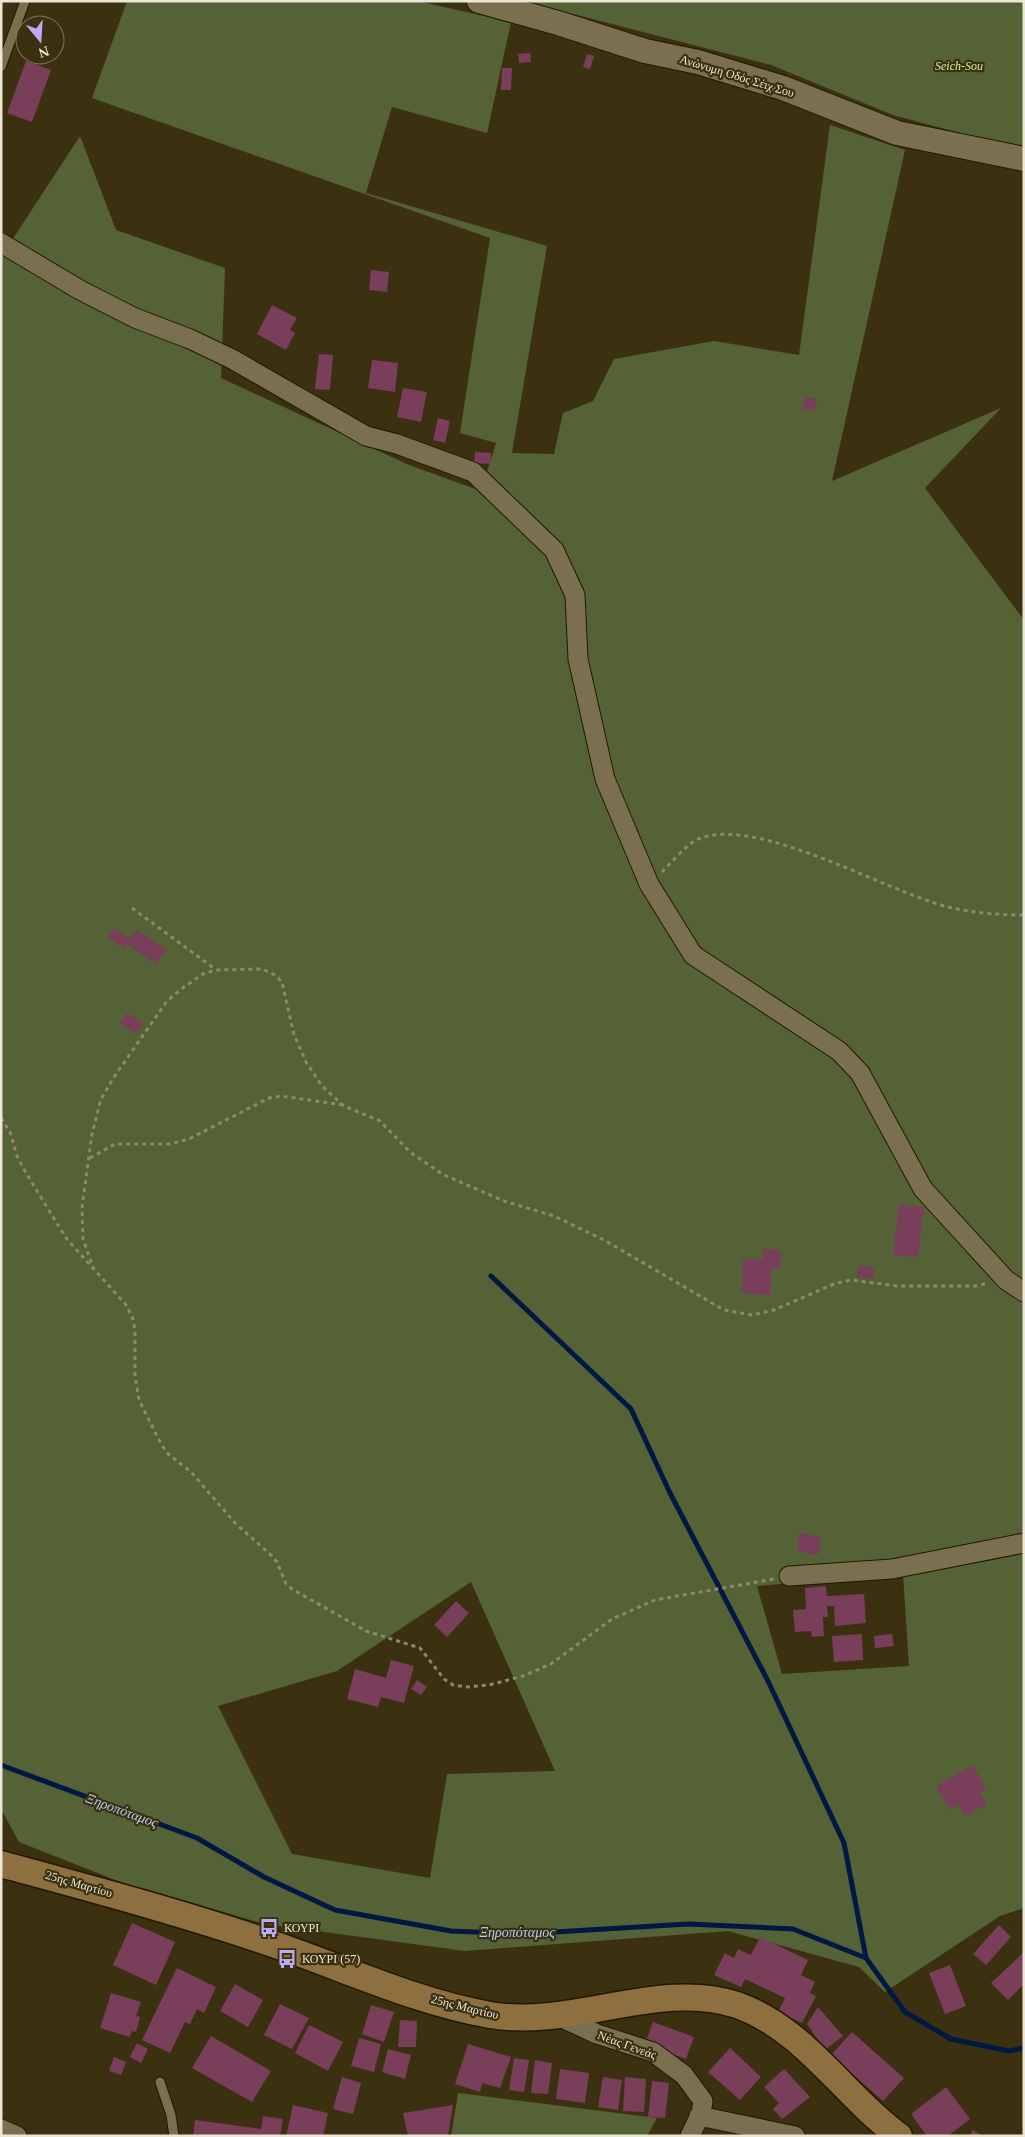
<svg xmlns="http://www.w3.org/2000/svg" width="1025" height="2137" font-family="Georgia,serif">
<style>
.green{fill:#546236;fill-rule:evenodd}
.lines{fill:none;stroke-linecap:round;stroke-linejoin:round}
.stream{stroke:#011843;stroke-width:5}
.building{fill:#783e5a}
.service-casing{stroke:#221900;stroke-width:11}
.minor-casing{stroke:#221900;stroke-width:21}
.tertiary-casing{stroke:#221900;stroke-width:26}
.secondary-casing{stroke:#221900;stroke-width:29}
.path{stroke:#8f876e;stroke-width:3;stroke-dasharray:4 4;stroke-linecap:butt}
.service{stroke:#7a6f4f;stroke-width:9}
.minor{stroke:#7a6f4f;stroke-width:19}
.tertiary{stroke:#7a6f4f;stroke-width:24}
.secondary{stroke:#8d6f40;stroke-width:26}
.labels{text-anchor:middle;stroke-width:4.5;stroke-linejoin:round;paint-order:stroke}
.park-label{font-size:12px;font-style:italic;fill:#d5f298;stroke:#3b3111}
.street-label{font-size:12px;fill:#ece6d4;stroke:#3b3111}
.poi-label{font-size:12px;fill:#ece6d4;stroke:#3b3111;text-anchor:start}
.water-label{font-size:14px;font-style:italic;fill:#b0ccfa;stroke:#3b3111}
</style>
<rect width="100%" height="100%" fill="#3b3111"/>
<path class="green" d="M127 1H417L511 22 487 133 392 107 366 193 547 246 512 453 554 454 563 413 593 401 614 359 714 341 799 355 830 125 905 150 832 481 1001 408 925 488 1024 620V1908L1000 1916 885 1992 859 1967 728 1931 465 1951 265 1924 123 1883 19 1842 1 1809V257L80 136 116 230 225 268 221 378 409 465 481 491 496 443 460 433 490 238 92 98ZM903 1574 909 1666 782 1674 757 1586ZM471 1582 555 1771 447 1774 430 1878 292 1854 218 1706 337 1671Z
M523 1H1024V150L893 115 771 65Z
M458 2093 657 2118 647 2136H451Z"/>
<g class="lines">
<path class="stream" d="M491 1276 631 1409 670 1493 768 1681 844 1843 866 1958
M1 1765 197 1838 264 1877 335 1910 451 1931 521 1934 688 1924 793 1929 866 1958 905 2012 951 2039 1009 2051 1024 2048"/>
</g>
<path class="building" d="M530 53 531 62 519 63 518 54Z
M587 54 594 56 590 69 583 67Z
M26 61 51 70 32 122 7 113Z
M502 68H512L511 90H501Z
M371 270 389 272 387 292 369 290Z
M272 305 297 318 290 330 295 333 286 350 257 334Z
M319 354 333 355 330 390 315 389Z
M372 360 398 363 395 392 368 388Z
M403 388 427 392 421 422 397 417Z
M806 397 817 400 813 412 802 409Z
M438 418 450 421 445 443 433 440Z
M475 452 491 453 490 464 474 463Z
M114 928 130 939 137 930 166 949 156 964 127 944 124 948 108 937Z
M127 1013 143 1023 136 1034 120 1023Z
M899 1204 924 1207 918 1257 893 1255Z
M763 1249 781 1250 780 1269H771V1295L741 1293 743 1259H763Z
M859 1265 875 1268 873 1279 857 1277Z
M800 1533 821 1537 818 1555 797 1551Z
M826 1586 827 1596 864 1594 866 1623 835 1626 834 1606H827L828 1617H823L824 1636 812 1637 811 1631 795 1632 793 1610 806 1609 805 1588Z
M456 1601 469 1613 447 1637 434 1625Z
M862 1634 863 1660 834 1662 832 1636Z
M892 1634 894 1646 875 1648 874 1636Z
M391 1660 414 1666 404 1703 381 1697 378 1707 347 1699 355 1669 386 1678Z
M417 1680 427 1687 421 1695 411 1689Z
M973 1765 986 1789 980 1793 987 1804 965 1816 959 1805 950 1810 936 1786Z
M132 1923 175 1942 156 1985 113 1965Z
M999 1925 1011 1937 986 1965 973 1954Z
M760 1937 808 1960 801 1975 815 1982 810 1993 816 1996 802 2023 778 2012 785 1998 745 1979 741 1987 714 1975 725 1953 734 1958 738 1949 751 1955Z
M1024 1952V1984L1008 2000 991 1983Z
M950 1965 966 2006 945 2014 929 1973Z
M177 1968 216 1987 204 2013 197 2009 190 2024 185 2022 170 2053 142 2040Z
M235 1984 263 2000 248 2027 220 2011Z
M111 1993 141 2002 136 2016 140 2017 136 2032 132 2031 130 2037 100 2028Z
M280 2004 309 2018 292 2049 264 2035Z
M371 2005 394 2012 384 2042 362 2034Z
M818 2007 843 2036 825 2050 807 2024Z
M400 2020 417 2021 416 2047H398Z
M653 2022 694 2037 686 2059 645 2044Z
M309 2025 343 2042 328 2071 295 2053Z
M852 2032 904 2078 883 2101 831 2055Z
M211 2036 271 2071 252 2102 192 2068Z
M359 2038 381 2044 374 2072 351 2066Z
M137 2043 148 2049 141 2063 130 2057Z
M468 2044 511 2057 500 2088 482 2083 480 2092 455 2084Z
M730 2048 761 2077 740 2100 708 2072Z
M388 2049 411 2055 405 2079 382 2072Z
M114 2057 126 2062 121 2075 109 2071Z
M514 2058 529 2060 524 2092 509 2090Z
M535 2060 552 2063 548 2094 531 2093Z
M560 2069 589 2073 585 2103 556 2099Z
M784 2069 810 2097 782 2119 773 2109 779 2103 764 2087Z
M342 2077 361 2083 353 2114 333 2109Z
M603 2077 622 2080 618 2110 598 2107Z
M625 2077 646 2079 644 2112 623 2111Z
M652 2081 669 2083 665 2118 648 2117Z
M946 2087 970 2119 948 2136H927L911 2114Z
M293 2105 328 2113 323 2136H286Z
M453 2105 448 2136H408L403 2113Z
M263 2116 283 2119 280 2136H193L195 2120 261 2129Z
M973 2130 983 2136H969Z"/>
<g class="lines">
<g class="service-casing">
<path id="service" d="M1 67 25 1
M160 2082 171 2115 174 2136"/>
</g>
<g class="minor-casing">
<path id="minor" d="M1 243 80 290 135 318 190 339 232 359 366 436 397 444 473 472 554 550 575 595 578 659 605 779 649 884 693 955 839 1051 860 1073 923 1189 1006 1280 1024 1292
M789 1576 892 1569 1024 1543
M558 2016 597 2034 653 2052 684 2075 703 2101 701 2113 690 2136
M699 2116 795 2136
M1 2129 17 2136"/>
</g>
<g class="tertiary-casing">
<path id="tertiary" d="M479 1 558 23 645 51 698 62 783 88 897 133 1024 159"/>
</g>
<g class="secondary-casing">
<path id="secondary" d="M1 1864C92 1889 183 1913 273 1944 344 1968 416 2002 490 2015 571 2029 661 1979 737 2005 805 2029 843 2095 899 2136"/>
</g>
<path class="path" d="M662 872C671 863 688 843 698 839 757 815 885 891 948 907 974 913 998 915 1024 915
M132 908 215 969
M1 1118 10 1132 17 1156 26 1173 66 1238 127 1306 133 1319 135 1330V1375L139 1400 160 1442 167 1453 191 1472 236 1524 271 1555 277 1562 286 1584 292 1589 366 1631 420 1648 444 1679 453 1685 466 1687 489 1685 523 1676 551 1664 612 1619 655 1600 774 1579
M90 1158 115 1144H170L189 1139 269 1098 281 1096 343 1105
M94 1270 83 1239 82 1208 92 1134 101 1099 114 1077 167 1001 184 987 203 974 215 970 262 969 275 975 282 982 294 1035 306 1062 322 1086 344 1106 380 1121 410 1152 442 1174 504 1201 554 1216 604 1240 724 1310 752 1315 774 1310 834 1284 851 1280 897 1286H975L988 1283"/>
<use href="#service" class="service"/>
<use href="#minor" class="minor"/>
<use href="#tertiary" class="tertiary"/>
<use href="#secondary" class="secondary"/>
</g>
<defs>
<g id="bus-bare" transform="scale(1.5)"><path d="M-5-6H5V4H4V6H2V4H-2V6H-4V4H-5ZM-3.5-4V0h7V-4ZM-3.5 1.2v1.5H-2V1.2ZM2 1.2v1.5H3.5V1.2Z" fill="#bbaaf6" stroke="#3b3111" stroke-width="2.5" paint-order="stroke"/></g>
</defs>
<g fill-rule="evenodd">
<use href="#bus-bare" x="269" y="1928"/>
<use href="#bus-bare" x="287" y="1959"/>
</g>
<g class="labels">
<g class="park-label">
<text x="959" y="70">Seich-Sou</text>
</g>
<g class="street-label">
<text transform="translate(737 76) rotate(17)" y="4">Ανώνυμη Οδός Σέιχ Σου</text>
<text transform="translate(79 1884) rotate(16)" y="4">25ης Μαρτίου</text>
<text transform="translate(465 2007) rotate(14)" y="4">25ης Μαρτίου</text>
<text transform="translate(627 2045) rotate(20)" y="4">Νέας Γενεάς</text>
</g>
<g class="poi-label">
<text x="284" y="1932">ΚΟΥΡΙ</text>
<text x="302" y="1963">ΚΟΥΡΙ (57)</text>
</g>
<g class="water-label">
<text transform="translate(122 1810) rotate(20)" y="5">Ξηροπόταμος</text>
<text x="517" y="1937">Ξηροπόταμος</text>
</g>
</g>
<rect width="1025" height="2137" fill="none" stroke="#ece6d4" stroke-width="5"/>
<g transform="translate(40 40) rotate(162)"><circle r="24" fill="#3b3111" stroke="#82795f"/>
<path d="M0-4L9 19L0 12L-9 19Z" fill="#bbaaf6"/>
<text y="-8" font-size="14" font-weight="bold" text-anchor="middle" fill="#ece6d4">N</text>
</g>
</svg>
